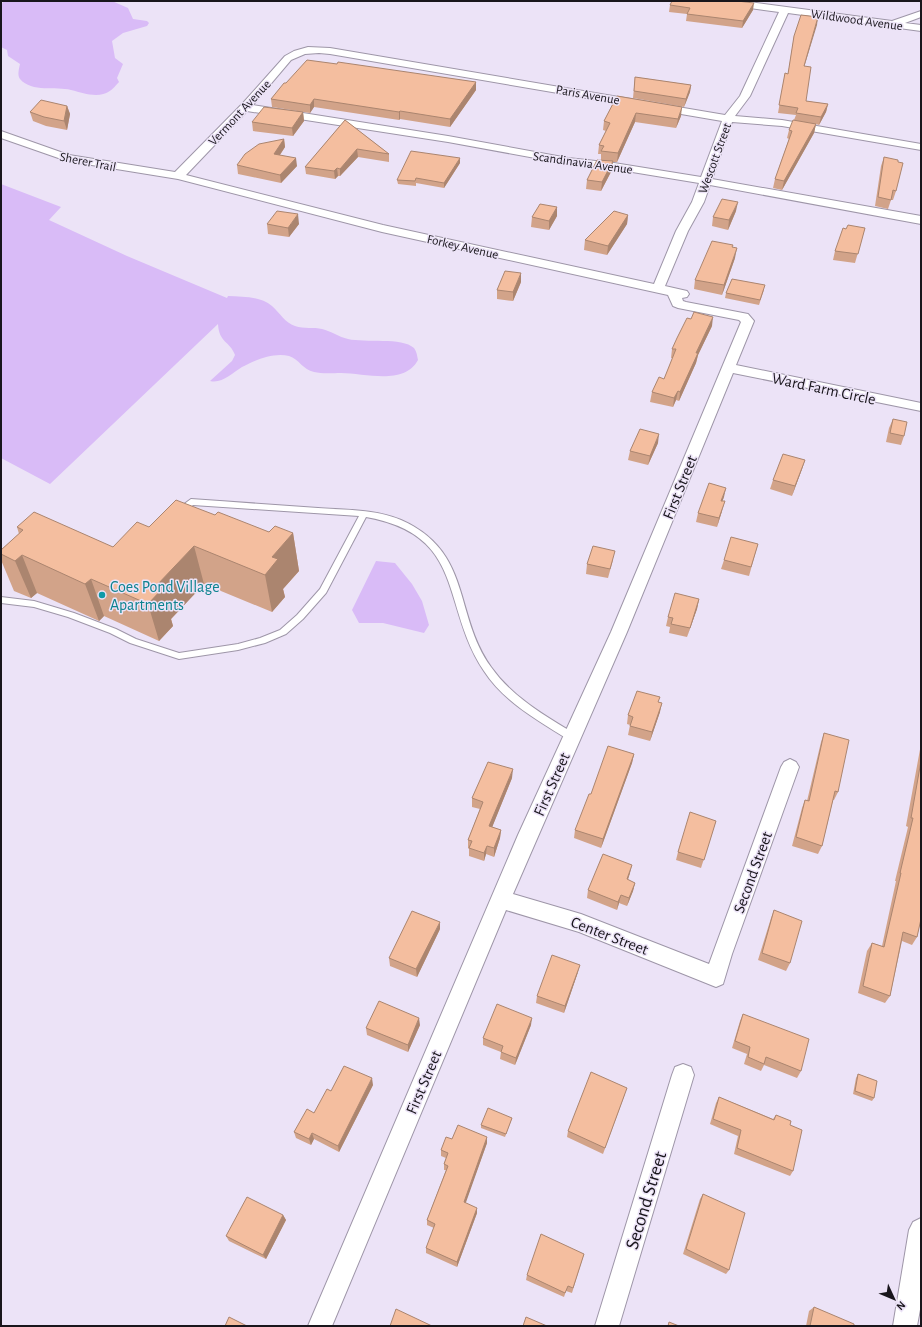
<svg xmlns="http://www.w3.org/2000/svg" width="922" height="1327" font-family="'Alegreya Sans',sans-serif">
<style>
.green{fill:#d9bbf7}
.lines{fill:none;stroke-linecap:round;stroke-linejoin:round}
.lane-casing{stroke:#9e96a8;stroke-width:2}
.street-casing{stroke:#9e96a8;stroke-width:2}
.lane{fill:#fff;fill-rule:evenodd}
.street{fill:#fff;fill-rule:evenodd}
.wall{fill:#d2a389}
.shaded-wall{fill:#ab856f}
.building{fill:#f4be9f;stroke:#ab856f}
.culture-dot{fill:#0f9aa8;stroke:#ece3f7;stroke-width:1.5}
.labels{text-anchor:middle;stroke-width:3;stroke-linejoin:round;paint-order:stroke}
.far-street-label{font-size:13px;fill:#19161c;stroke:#ece3f7}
.street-label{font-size:16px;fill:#19161c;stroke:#ece3f7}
.culture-label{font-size:16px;fill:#0d838f;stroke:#ece3f7;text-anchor:start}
.near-street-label{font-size:19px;fill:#19161c;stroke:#ece3f7}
</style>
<rect width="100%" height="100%" fill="#ece3f7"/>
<path class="green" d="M4 1H112L128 8 133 19 147 21 149 23 147 26 123 33 112 41 115 58 123 64 117 78 119 82C112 90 107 95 96 95 87 95 80 92 71 90 56 86 32 93 20 79 17 75 19 69 20 64L8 56 7 50 1 47V5Z
M1 184 61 207 49 220 127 256 227 298 228 296C243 297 260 296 272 306 280 313 285 323 295 326 304 329 314 327 322 329 331 331 339 337 348 339 365 343 402 337 414 348 417 352 417 356 418 360 404 386 365 373 341 373 333 373 322 374 314 372 303 370 299 359 289 356 274 352 255 360 242 367 232 373 222 384 210 381L232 361 235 355C230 341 219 343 218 324L50 484 1 458Z
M376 561 395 563 412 584 422 601 429 625 424 633 383 623H359L352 610Z"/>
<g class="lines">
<g class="lane-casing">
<path id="lane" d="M191 499C233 502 275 505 318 508 345 510 376 509 401 520 473 552 453 614 491 667 512 697 545 716 575 734L577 737 575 740 572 741 569 740C539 721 504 702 484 671 440 605 467 535 366 517L326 593 303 619 286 634 265 643 238 650 179 659 130 643 110 633 68 617 34 607 1 603V597L34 601 74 613 116 629 136 639 179 653 238 644 260 638 280 630 297 615 320 589 359 516 193 505 182 514H176L175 512 176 510Z"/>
</g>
<g class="street-casing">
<path id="street" d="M716 1H742L892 21 921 11V17L905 23 921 25V31L788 13 750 96 735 116 782 120 921 144V150L782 126 732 122 712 179 921 216V224L710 185 704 202 688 231 665 286 687 291 689 294 687 297 682 298 683 301 686 302 748 314 754 321 736 365 921 403V411L733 373 627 632 513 894 581 914 709 964 781 767 784 762 790 759 796 762 799 767 732 954 723 984 716 987 579 932 506 910 332 1326H308L518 835 611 632 741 322 739 320 678 308 673 306 668 295 382 232 178 179 67 161 1 138V131L69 155 175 172 243 103 285 56 294 51 308 47 330 48 725 115 740 96 779 12 721 4ZM319 53 330 54 722 121 701 177 614 163 568 158 448 136 253 105 291 60 305 54ZM247 111 448 142 568 164 614 169 699 183 692 202 676 231 654 284 383 225 186 175Z
M683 1064 691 1067 694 1075 619 1326H595L672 1075 675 1067Z
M921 1218V1304L917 1326H893L909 1230 913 1222Z"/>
</g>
<use href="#lane" class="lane"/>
<use href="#street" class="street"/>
</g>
<path class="wall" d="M670 5 753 10 742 28 686 21 687 14 669 12Z
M818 17 804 66 806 101 828 104 826 112 819 125 816 124 814 133 782 190 773 188 775 179 789 139 787 138 789 130 794 120 796 115 778 113 785 73 788 74 794 36Z
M337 64 476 82V90L450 127 400 119 399 120 314 107 310 113 272 107 271 99 286 83Z
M635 77 691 85 690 92 684 107 633 98Z
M617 96 681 116 676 128 635 122 617 162H613L612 170 601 191 586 189 587 180 601 160V154H598L599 145 606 131 603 130 604 121Z
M67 106 70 114 67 130 46 126 33 121 30 112Z
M303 112 304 121 293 136 253 131 252 122Z
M345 120 389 154V162L358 157 340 176H338L335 179 306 174 305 167Z
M284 139 285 147 280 155 297 166 281 183 238 174 237 165Z
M884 157 898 162 896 191 893 200H891L888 209 875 206 881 166Z
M460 163 444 188 416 183V186L398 184 397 180Z
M736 211 728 230 712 226 713 217Z
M628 215 627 224 607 255 584 250 585 240Z
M557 216 549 230 531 227 532 217Z
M267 224H299L289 237 268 234Z
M865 228 855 263 833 260 835 251 846 229Z
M735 258 722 295 694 289 695 280Z
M521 282 513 301 497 299V290Z
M764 290 759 305 725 298 726 293Z
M712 326 698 355 696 363 679 401 676 400 673 407 650 402 652 392 664 379 673 358H671L672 349Z
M893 419 904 436 901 445 886 442 889 428Z
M658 443 648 465 628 460 630 451Z
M805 460 802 469 792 496 770 489 773 480Z
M724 497 722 501V511L717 527 696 522 698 513Z
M215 515 269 532 293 533 299 571 283 589 285 597 272 612 204 584 171 619 173 626 159 641 104 616 99 621 37 593 31 598 14 591 1 560V550L19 534 17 527 113 547 149 527Z
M758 544 749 576 721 569 724 560Z
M613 560 608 578 586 574 587 564Z
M699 599 697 609 687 637 669 633 670 627 666 626 668 617Z
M659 702 660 712 650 741 628 735 630 725 627 724 628 715Z
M824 733 838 792 834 800H833L822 846 818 854 792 846 802 808 805 800 807 801 821 742Z
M921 744V919L917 937 912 945 902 941 890 996 885 1003 858 993 867 951 872 943 882 946 896 881H895L908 827 906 826Z
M634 754 632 763 601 848 574 838 575 830 591 794Z
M512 778 492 827 501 830 500 838 494 857 486 854 484 861 469 856V849L468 848V840L480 809 472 807V798Z
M716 821 701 868 676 860 678 852Z
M630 873 628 880 635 883 633 891 627 906 619 903 617 910 587 898 588 890Z
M774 910 790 963 786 971 758 960 771 918Z
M440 929 417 977 390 966 389 958Z
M578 972 564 1013 536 1003 537 996Z
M743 1014 801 1071 797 1078 764 1065 761 1071 744 1064 747 1054 732 1048 740 1021Z
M420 1025 408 1052 367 1035 366 1028Z
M531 1025 515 1065 500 1059 501 1052 483 1045V1038Z
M858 1074 874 1098 872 1101 853 1094 856 1078Z
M373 1085 339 1152 314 1139 311 1145 296 1138 294 1132 314 1113 331 1091Z
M625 1094 603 1154 567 1137 568 1131Z
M719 1097 773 1119 776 1115 790 1125 793 1171 790 1176 734 1154 738 1136 710 1124 716 1103Z
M512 1118 511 1121 505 1137 481 1128V1125Z
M452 1139 487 1143 465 1203 477 1213 457 1267 426 1253V1248L434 1228 427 1225V1220L446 1170H444V1164L446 1158 441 1156V1150Z
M703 1194 729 1270 726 1274 683 1254 700 1199Z
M283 1215 286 1220 266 1259 229 1241 226 1236Z
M584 1254 572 1293 566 1291 564 1297 526 1280 527 1275Z
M814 1307 854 1326H806L809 1311Z"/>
<path class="shaded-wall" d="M754 3 753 10 742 28 743 21Z
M818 17 817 25 802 74 804 66Z
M476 82V90L450 127V119Z
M691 85 690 92 684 107 686 99Z
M314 99V107L310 113V105Z
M828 104 826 112 819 125 821 117Z
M67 106 70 114 67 130 64 121Z
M682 107 681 116 676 128 678 119Z
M400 111V119L399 120V112Z
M303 112 304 121 293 136 292 128Z
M636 113 635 122 617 162 618 153Z
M816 124 814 133 782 190 784 181Z
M284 139 285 147 275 162 274 154Z
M357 149 358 157 340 176V169Z
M296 158 297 166 281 183 280 175Z
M460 158V163L444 188V183Z
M613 161 612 170 601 191 602 182Z
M337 168 338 176 335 179 334 171Z
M738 202 736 211 728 230 729 220Z
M557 207V216L549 230V221Z
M298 214 299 224 289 237 288 228Z
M628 215 627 224 607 255 608 246Z
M737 248 735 258 722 295 724 285Z
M521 273V282L513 301V292Z
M713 317 712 326 698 355 696 363 679 401 680 392 696 353Z
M678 391 676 400 673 407 674 398Z
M659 434 658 443 648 465 650 456Z
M805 460 802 469 792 496 795 486Z
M726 488 724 497 719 510 721 501Z
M725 501 722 511 717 527 719 518Z
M293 533 299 571 283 589 285 597 272 612 265 575 272 557Z
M194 546 204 584 171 619 173 626 159 641 148 604 156 586Z
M22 555 37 593 31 598 15 561Z
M91 579 104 616 99 621 85 584Z
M699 599 697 609 687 637 690 628Z
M662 703 660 712 650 741 652 732Z
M634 754 632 763 601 848 603 839Z
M513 769 512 778 489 835V826Z
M501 830 500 838 494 857V848Z
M487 846 486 854 484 861V853Z
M632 865 630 873 625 887 627 879Z
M635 883 633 891 627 906 629 898Z
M621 895 619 903 617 910 618 902Z
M440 922V929L417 977 416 969Z
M580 965 578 972 564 1013 565 1006Z
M419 1018 420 1025 408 1052V1045Z
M532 1018 531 1025 515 1065 516 1058Z
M372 1078 373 1085 339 1152 338 1146Z
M312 1133 314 1139 311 1145 309 1139Z
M487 1137V1143L464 1208V1202Z
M477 1208V1213L457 1267V1262Z
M283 1215 286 1220 266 1259 263 1255Z"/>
<path class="building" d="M672 1H737L754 3 743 21 687 14 690 8 670 5Z
M801 15 818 17 804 66 811 67 806 101 828 104 821 117 796 113 798 108 779 105 785 73 788 74 794 36Z
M307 60 337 64 338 62 476 82 450 119 400 111 399 112 314 99 310 105 271 99 284 83H286Z
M635 77 691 85 686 99 634 91Z
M617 96 682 107 678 119 636 113 618 153 601 151 604 146 599 145 610 123 604 121Z
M41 100 67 106 64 121 44 117 30 112Z
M264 107 303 112 292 128 252 122Z
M345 120 389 154 357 149 340 169 337 168 334 171 305 167Z
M793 120 816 124 784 181 775 179 792 131 789 130Z
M284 139 274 154 296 158 280 175 237 165 245 154 259 144Z
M411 151 460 158 444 183 416 178 415 181 397 180Z
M884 157 898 160V162L903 163 896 191 893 190 891 200 878 197Z
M597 160 613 161 602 182 587 180Z
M722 199 738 202 729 220 713 217Z
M540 204 557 207 549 221 532 217Z
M277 211 298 214 288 228 267 224Z
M614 211 628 215 608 246 585 240Z
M848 225 865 228 858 254 835 251 843 228 846 229Z
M712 241 733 245 732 247 737 248 724 285 695 280Z
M505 271 521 273 513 292 497 290Z
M732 279 765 285 760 300 726 293Z
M694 312 713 317 696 353H698L680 392 678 391 674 398 652 392 659 377 664 379 676 349H672L677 338 687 318 691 319Z
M893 419 907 422 904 436 890 433Z
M640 429 659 434 650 456 630 451Z
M783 454 805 460 795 486 773 480Z
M709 483 726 488 721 501H725L719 518 698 513Z
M176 500 215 515 218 512 269 532 275 526 293 533 272 557 278 559 265 575 194 546 156 586 162 589 148 604 91 579 85 584 22 555 15 561 1 554V550L23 530 17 527 34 512 113 547 137 522 149 527Z
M731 537 758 544 751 567 724 560Z
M593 546 615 551 610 569 587 564Z
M675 593 699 599 690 628 671 624 673 618 668 617Z
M637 691 660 697 658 702 662 703 652 732 630 726 633 717 628 715Z
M824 733 849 740 838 792 835 791 822 846 796 837 805 800 809 801Z
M608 746 634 754 603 839 575 830 589 794H591Z
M921 761V919L917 937 903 932 890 996 863 986 872 943 884 947 901 873H900L913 818H911Z
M488 762 513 769 489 826 501 830 494 848 487 846 484 853 469 848 472 841 468 840 483 802 472 798Z
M690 812 716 821 704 860 678 852Z
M603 854 632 865 627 879 635 883 629 898 621 895 618 902 588 890Z
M774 910 802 921 790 963 762 953Z
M412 911 440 922 416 969 389 958Z
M552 955 580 965 565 1006 537 996Z
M379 1001 419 1018 408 1045 366 1028Z
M497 1004 532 1018 516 1058 501 1052 503 1046 483 1038Z
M743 1014 809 1039 801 1071 766 1057 764 1064 748 1057 750 1047 735 1041Z
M344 1066 372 1078 338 1146 312 1133 309 1139 294 1132 307 1109 314 1113 327 1089 331 1091Z
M591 1072 627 1088 605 1148 568 1131Z
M858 1074 877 1081 874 1098 855 1091Z
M719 1097 774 1120 776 1115 791 1121 790 1125 802 1130 793 1171 737 1148 741 1130 713 1119Z
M488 1108 512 1118 506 1134 481 1125Z
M458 1125 487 1137 464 1202 477 1208 457 1262 426 1248 435 1224 427 1220 448 1166 444 1164 448 1153 441 1150 446 1137 452 1139Z
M703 1194 745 1213 729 1270 686 1249Z
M247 1197 283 1215 263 1255 226 1236Z
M541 1234 584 1254 573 1288 568 1286 565 1293 527 1275Z
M814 1307 854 1324V1326H810Z
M396 1309 432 1326H390Z
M229 1317 247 1326H225Z
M526 1317 547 1326H523Z
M669 1322 679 1326H668Z"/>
<circle class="culture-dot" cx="102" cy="595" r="4"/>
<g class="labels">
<g class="far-street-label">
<text transform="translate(857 19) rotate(8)" y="5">Wildwood Avenue</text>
<text transform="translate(588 94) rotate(10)" y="5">Paris Avenue</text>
<text transform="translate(239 112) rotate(-47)" y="5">Vermont Avenue</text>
<text transform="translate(714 158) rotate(-70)" y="5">Wescott Street</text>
<text transform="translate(88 161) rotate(11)" y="5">Sherer Trail</text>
<text transform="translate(583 162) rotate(8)" y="5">Scandinavia Avenue</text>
<text transform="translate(463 246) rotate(13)" y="5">Forkey Avenue</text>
</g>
<g class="street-label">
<text transform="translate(824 388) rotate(12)" y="6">Ward Farm Circle</text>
<text transform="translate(679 487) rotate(-68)" y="6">First Street</text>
<text transform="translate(551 784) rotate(-66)" y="6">First Street</text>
<text transform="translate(752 872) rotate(-70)" y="6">Second Street</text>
<text transform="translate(610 935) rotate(21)" y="6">Center Street</text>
<text transform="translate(423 1082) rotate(-67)" y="6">First Street</text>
</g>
<g class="culture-label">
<text x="110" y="592">Coes Pond Village<tspan x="110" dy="18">Apartments</tspan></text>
</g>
<g class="near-street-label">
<text transform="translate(645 1200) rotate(-73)" y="7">Second Street</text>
</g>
</g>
<rect width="922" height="1327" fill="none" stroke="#19161c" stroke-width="4"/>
<g transform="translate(894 1299) rotate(134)" stroke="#ece3f7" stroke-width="3" paint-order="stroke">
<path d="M0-3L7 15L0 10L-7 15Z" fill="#19161c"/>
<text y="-6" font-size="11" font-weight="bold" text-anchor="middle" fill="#19161c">N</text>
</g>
</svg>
